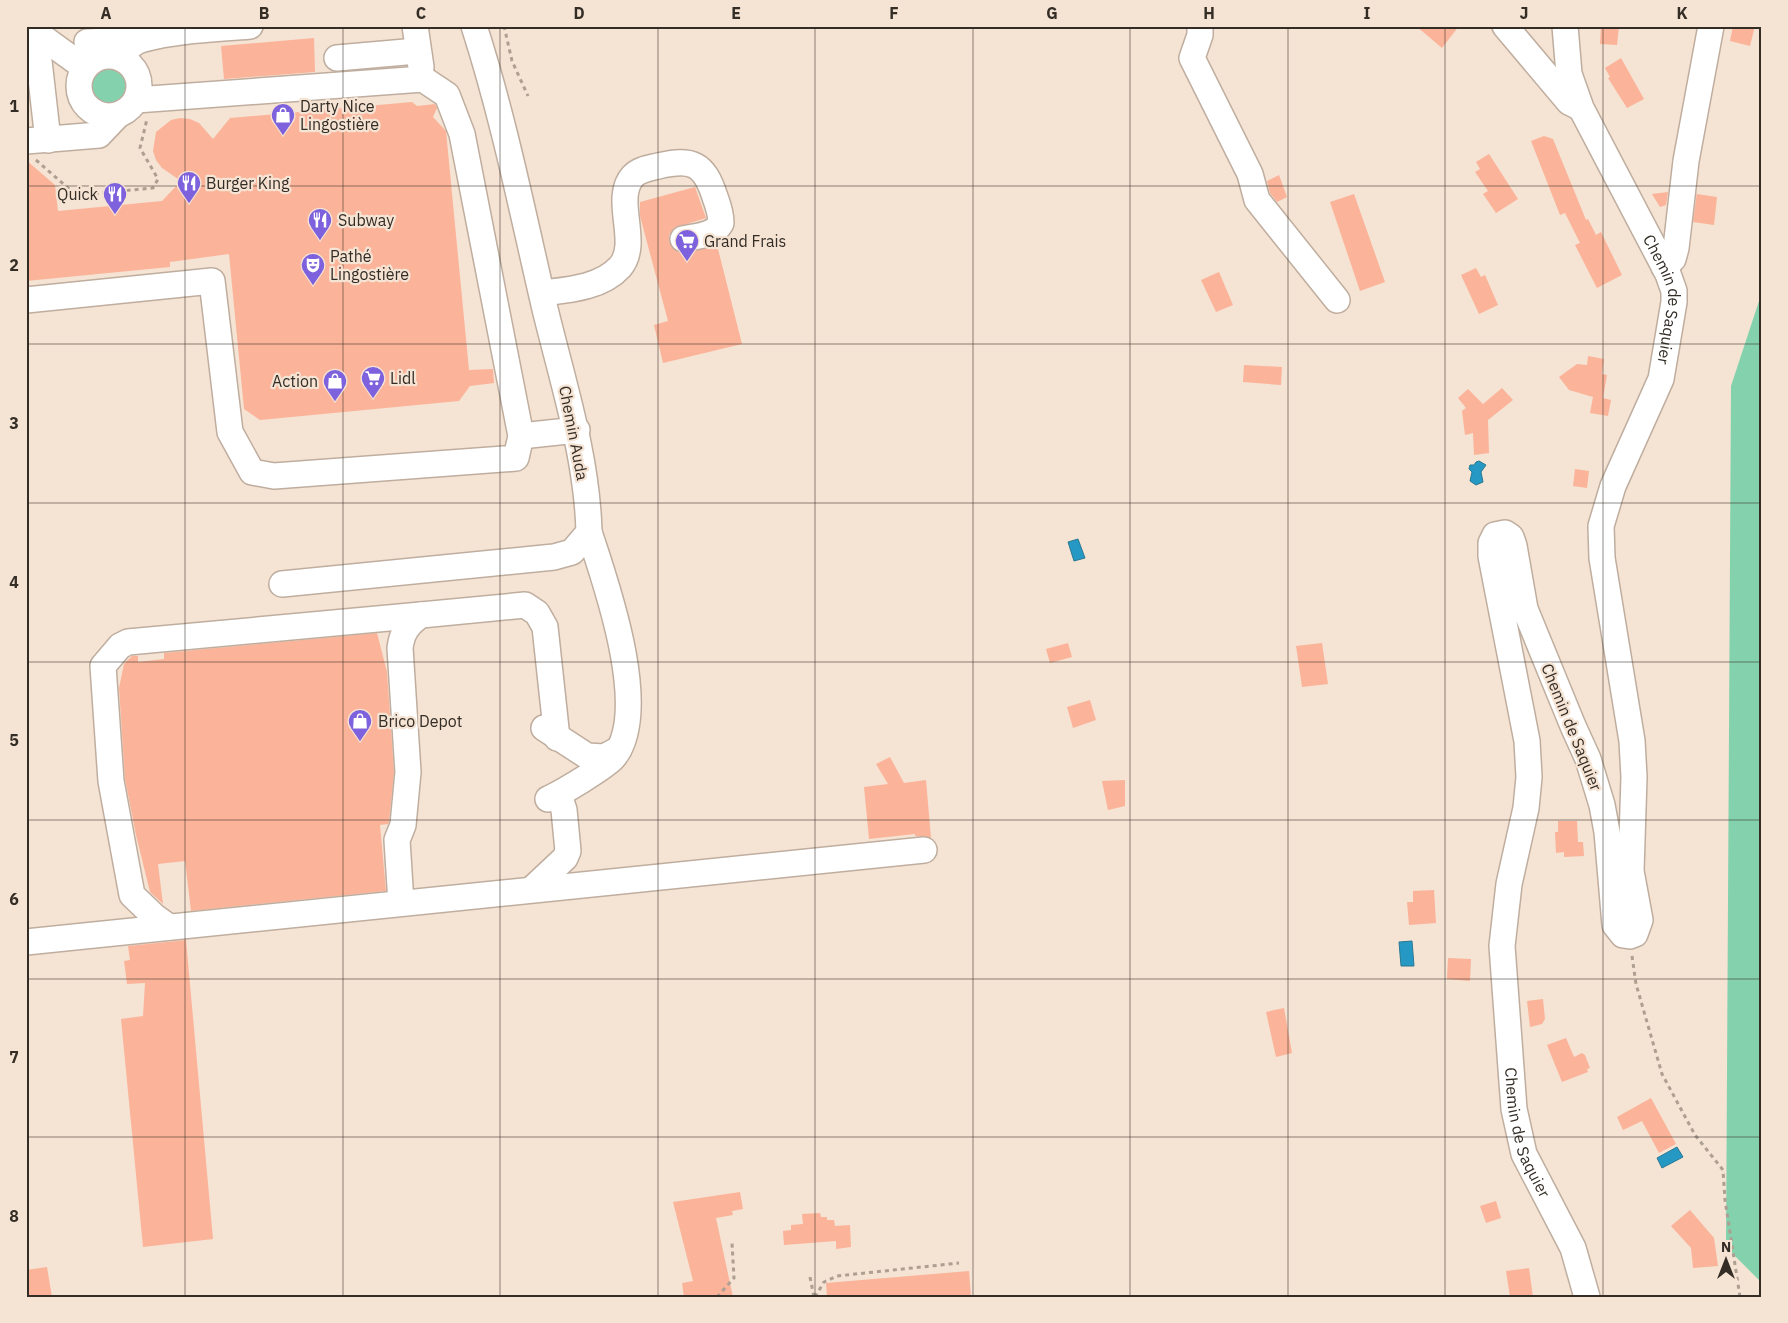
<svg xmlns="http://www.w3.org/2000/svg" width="1788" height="1323" font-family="'IBM Plex Sans',sans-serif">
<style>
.green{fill:#83d2ad}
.water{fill:#2599c3;stroke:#297994}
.building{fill:#fbb39a}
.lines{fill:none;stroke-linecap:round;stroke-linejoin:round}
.minor-casing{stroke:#bfae9f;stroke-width:28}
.path{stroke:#ad9f92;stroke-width:3;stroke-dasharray:4 4;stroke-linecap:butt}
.minor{stroke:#fff;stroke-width:25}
.grid{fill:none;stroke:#332d26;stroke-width:1;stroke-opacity:0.55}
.labels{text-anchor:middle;stroke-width:4.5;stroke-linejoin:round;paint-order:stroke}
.poi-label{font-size:16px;fill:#332d26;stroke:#f5e3d3;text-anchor:start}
.street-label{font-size:16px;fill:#332d26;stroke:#f5e3d3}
.neatline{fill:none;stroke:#332d26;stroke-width:2}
.grid-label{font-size:16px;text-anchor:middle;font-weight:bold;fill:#332d26}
</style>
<rect width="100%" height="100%" fill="#f5e3d3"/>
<path class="green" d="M86 86a21 21 0 1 1 42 0a21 21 0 1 1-42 0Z
M1762 292V1283L1726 1247 1731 386Z"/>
<path class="water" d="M1479 461 1486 465 1481 472 1483 482 1476 485 1470 481 1472 472 1469 469 1470 465H1474L1476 462Z
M1078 539 1085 558 1074 561 1068 542Z
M1412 941 1414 966H1401L1399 942Z
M1677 1147 1683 1157 1662 1168 1657 1158Z"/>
<path class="building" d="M1416 26H1459L1442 48Z
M1601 26H1619L1617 45 1600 44Z
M1733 26H1755L1750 46 1730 41Z
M314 38 315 72 224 79 221 46Z
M1621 58 1644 99 1627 108 1608 78 1610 77 1605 68Z
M412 102 417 106 435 104 437 108 433 117 446 131 469 370 493 369 494 383 470 386 459 401 260 420 244 409 229 254 170 262V267L26 281V160L55 185 58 211 162 201 181 181 162 168 156 160 153 151 156 132 171 120 180 118 190 119 199 123 213 139 230 118Z
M1544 136 1553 139 1586 220 1588 219 1596 235 1601 232 1622 275 1597 288 1575 245 1580 243 1565 213 1560 215 1531 141Z
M1489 154 1518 199 1496 213 1483 194 1488 191 1475 172 1480 169 1476 162Z
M1279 175 1287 197 1277 202 1270 193 1267 181Z
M695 187 706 218 674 228 669 235V242L678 252 685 253 717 245 742 344 663 363 654 325 668 321 640 216V202Z
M1668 192 1666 205 1660 207 1652 194Z
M1697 192V194L1717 197 1714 225 1693 222Z
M1354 194 1385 282 1360 291 1330 202Z
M1476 268 1481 277 1485 275 1498 305 1479 314 1461 275Z
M1219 272 1233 305 1216 312 1201 280Z
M1588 356 1604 359 1602 374 1607 375 1603 398 1611 400 1608 416 1590 413 1593 397 1569 390 1559 377 1577 364 1587 365Z
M1244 365 1282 367 1281 385 1243 382Z
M1502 388 1513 400 1488 420 1489 453 1474 455 1473 433 1465 435 1462 411 1466 408 1458 398 1468 389 1483 404Z
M1575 469 1589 471 1587 488 1573 486Z
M377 633 387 672 394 772 389 822 388 824 380 825 386 891 191 911 185 861 158 864 163 904 150 892 136 835 125 779 119 688 124 664 132 656H138V662L164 659V653Z
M1068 643 1072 657 1050 663 1046 649Z
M1322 643 1328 684 1302 687 1296 646Z
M1090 700 1096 720 1073 728 1067 707Z
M890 757 904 783 926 780 931 838 915 836V834L869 839 864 787 888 784 876 764Z
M1125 780V806L1108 810 1102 781Z
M1558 821H1577L1578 842H1583L1584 856 1564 857V852L1556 853 1555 832H1558Z
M1434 890 1436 923 1409 925 1407 902H1413V891Z
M186 940 213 1239 143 1247 121 1019 143 1016 145 983 127 984 124 961 130 960 128 946Z
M1448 958 1471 959 1470 981 1447 979Z
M1543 999 1545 1019 1542 1024 1530 1027 1527 1001Z
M1284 1008 1292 1053 1276 1057 1266 1012Z
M1566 1038 1574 1057 1582 1053 1585 1055 1590 1068 1587 1069 1588 1072 1562 1082 1547 1045Z
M1651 1098 1676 1144 1659 1153 1642 1121 1623 1130 1617 1117Z
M740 1192 743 1209 732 1211 733 1215 716 1218 733 1297H684L682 1283 693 1281 673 1202Z
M1496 1201 1501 1218 1486 1223 1480 1206Z
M1690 1210 1714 1238 1718 1266 1693 1268 1691 1248 1671 1226Z
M820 1213 821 1217H827V1220H834L835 1226 850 1225 851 1247 836 1249V1241L784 1245 783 1231 791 1230V1225L803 1224 802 1214Z
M47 1267 52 1297H26V1270Z
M1529 1268 1533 1297H1510L1506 1271Z
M969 1271 971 1297H827L826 1283Z"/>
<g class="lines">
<g class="minor-casing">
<g id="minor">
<path d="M27 26 85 68"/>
<path d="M415 26 421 67"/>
<path d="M1200 26V35L1192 58 1250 174 1257 200 1337 300"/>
<path d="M1505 26 1569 102 1579 107"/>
<path id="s1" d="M1565 26 1569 74 1581 108 1668 274 1674 291V302L1661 379 1613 486 1601 526 1602 558 1632 741 1634 777 1631 871 1640 920 1635 934 1630 936 1623 935 1615 925 1607 832 1602 805 1588 759 1573 726 1525 609 1514 546 1511 537 1505 533 1495 535 1491 543V556L1527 741 1529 777 1526 808 1509 884 1502 946 1514 1109 1524 1154 1573 1248 1587 1297"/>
<path d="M87 42 128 40"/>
<path d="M26 46 36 55 39 61 48 140"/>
<circle cx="109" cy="86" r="30"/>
<path d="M337 58 417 51"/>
<path d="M122 59C126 49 134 41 144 39 177 30 217 29 250 26"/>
<path d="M26 141 99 135 117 116"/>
<path d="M1664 267 1673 259 1676 248 1686 161 1711 26"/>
<path d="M542 293C567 290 601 288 620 267 641 243 612 199 633 176 640 169 650 168 658 166 692 158 704 163 715 197 718 205 721 214 721 223 714 236 696 236 683 239"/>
<path d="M26 300 212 281 230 432 252 472 274 476 516 458 521 436 462 134 447 95 423 79 136 100"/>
<path d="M521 436 577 430"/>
<path d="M282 584 554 557 572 552 589 532C587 456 563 383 545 309 523 215 504 119 474 26"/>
<path d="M544 728 587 756 604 757 619 749"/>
<path d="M548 799C560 794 605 767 613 758 652 713 606 583 589 532"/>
<path d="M532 889 565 858 568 851 564 810 559 795"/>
<path d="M401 903 397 840 403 825 408 772 400 648C402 632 408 624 421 615L525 605 537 613 545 627 557 738"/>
<path d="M169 927 155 917 132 895 111 781 103 666 120 646 128 642 421 615"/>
<path d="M26 942 924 850"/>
</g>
</g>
<path class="path" d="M504 26 512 61 528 96
M36 160 76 195 153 188 158 179 140 148 147 119
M1632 956 1636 984 1662 1074 1695 1135 1723 1170 1725 1200 1740 1297
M810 1277 814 1297
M717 1297 734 1278 732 1243
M815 1297 824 1282 837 1276 959 1263"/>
<use href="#minor" class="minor"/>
</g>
<path class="grid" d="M185 26V1297M343 26V1297M500 26V1297M658 26V1297M815 26V1297M973 26V1297M1130 26V1297M1288 26V1297M1445 26V1297M1603 26V1297M26 186H1762M26 344H1762M26 503H1762M26 662H1762M26 820H1762M26 979H1762M26 1137H1762"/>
<defs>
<g id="shop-pin" transform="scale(1.25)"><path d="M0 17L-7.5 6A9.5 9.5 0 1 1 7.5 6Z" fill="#7e61dc" stroke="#f5e3d3"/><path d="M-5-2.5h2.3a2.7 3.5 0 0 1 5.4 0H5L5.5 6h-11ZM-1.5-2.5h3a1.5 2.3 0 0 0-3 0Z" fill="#fff"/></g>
<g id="restaurant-pin" transform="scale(1.25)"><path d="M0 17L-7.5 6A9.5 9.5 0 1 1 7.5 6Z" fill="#7e61dc" stroke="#f5e3d3"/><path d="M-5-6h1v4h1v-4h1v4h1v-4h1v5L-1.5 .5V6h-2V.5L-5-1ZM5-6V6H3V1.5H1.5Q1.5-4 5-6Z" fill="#fff"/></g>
<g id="supermarket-pin" transform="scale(1.25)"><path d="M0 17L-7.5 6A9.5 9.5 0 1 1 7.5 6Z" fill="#7e61dc" stroke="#f5e3d3"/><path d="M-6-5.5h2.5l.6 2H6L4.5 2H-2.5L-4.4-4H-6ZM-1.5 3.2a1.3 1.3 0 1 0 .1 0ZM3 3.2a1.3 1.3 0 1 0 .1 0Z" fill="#fff"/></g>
<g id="theatre-pin" transform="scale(1.25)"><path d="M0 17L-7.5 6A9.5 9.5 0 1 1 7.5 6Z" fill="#7e61dc" stroke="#f5e3d3"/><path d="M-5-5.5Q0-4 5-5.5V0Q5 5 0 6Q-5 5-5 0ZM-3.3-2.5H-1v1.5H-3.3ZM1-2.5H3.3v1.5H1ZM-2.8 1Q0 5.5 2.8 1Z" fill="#fff"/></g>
</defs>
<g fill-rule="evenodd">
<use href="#shop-pin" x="283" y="115"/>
<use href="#restaurant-pin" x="189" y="183"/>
<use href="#restaurant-pin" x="115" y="194"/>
<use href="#restaurant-pin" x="320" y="220"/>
<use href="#supermarket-pin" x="687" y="241"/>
<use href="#theatre-pin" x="313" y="265"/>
<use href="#supermarket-pin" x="373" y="378"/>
<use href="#shop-pin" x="335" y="381"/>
<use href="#shop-pin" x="360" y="721"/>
</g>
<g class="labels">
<g class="poi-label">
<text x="300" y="112">Darty Nice<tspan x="300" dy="18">Lingostière</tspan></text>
<text x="206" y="189">Burger King</text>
<text x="98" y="200" text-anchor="end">Quick</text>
<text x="338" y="226">Subway</text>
<text x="704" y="247">Grand Frais</text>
<text x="330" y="262">Pathé<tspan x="330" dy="18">Lingostière</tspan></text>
<text x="390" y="384">Lidl</text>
<text x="318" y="387" text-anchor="end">Action</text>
<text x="378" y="727">Brico Depot</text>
</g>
<g class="street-label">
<text dy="6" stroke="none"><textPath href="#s1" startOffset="296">Chemin de Saquier</textPath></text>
<text transform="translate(574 433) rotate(79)" y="6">Chemin Auda</text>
<text transform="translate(1572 727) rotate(68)" y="6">Chemin de Saquier</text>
<text dy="6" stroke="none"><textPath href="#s1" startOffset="2005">Chemin de Saquier</textPath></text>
</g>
</g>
<rect width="1788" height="1323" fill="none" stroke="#f5e3d3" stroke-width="55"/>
<g transform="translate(1726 1260)" stroke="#f5e3d3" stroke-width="4" paint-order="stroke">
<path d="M0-4L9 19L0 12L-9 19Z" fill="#332d26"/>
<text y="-8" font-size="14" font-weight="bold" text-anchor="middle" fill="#332d26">N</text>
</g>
<rect x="28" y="28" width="1732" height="1268" class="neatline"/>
<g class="grid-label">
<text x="106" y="19">A</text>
<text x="264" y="19">B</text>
<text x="421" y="19">C</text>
<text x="579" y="19">D</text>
<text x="736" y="19">E</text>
<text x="894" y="19">F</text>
<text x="1052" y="19">G</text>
<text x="1209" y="19">H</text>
<text x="1367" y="19">I</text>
<text x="1524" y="19">J</text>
<text x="1682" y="19">K</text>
<text x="14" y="112">1</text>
<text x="14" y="271">2</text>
<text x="14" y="429">3</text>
<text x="14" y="588">4</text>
<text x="14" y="746">5</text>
<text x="14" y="905">6</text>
<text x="14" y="1063">7</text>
<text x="14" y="1222">8</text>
</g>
</svg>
